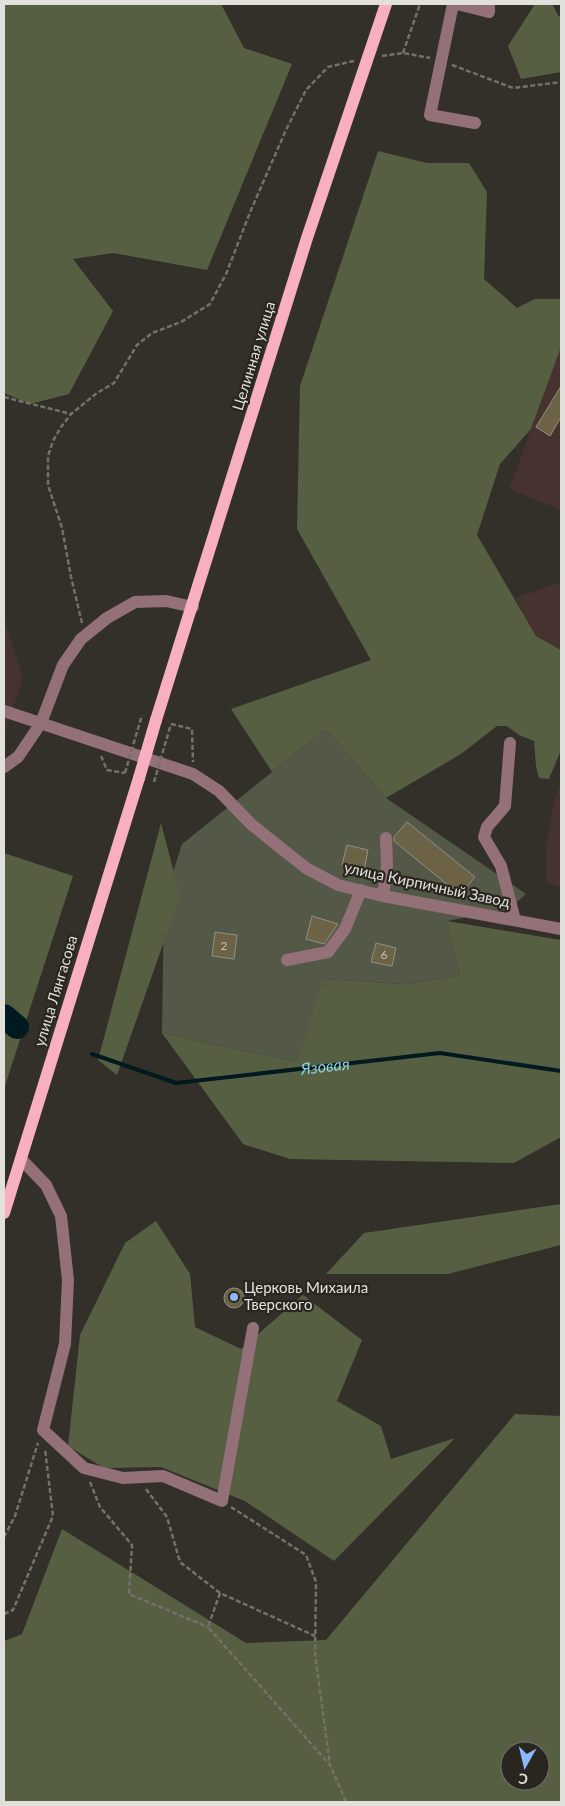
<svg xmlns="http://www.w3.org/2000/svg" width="565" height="1806" font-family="Lato,sans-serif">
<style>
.industrial{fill:#46322f}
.green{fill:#545947}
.forest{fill:#575f43;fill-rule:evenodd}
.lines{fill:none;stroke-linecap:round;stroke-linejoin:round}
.stream{stroke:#001a1f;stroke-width:4}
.river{stroke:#001a1f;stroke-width:24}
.building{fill:#6c6346;stroke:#928f87}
.path{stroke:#73716a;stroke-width:2.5;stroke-dasharray:5 2.5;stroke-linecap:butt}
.minor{stroke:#947078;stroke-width:12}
.major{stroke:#f8afc0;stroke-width:12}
.path-bridge{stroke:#73716a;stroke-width:2.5;stroke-dasharray:5 2.5;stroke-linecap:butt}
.major-bridge{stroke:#f8afc0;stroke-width:12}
.poi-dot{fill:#8eb8fd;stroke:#29261f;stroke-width:2}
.labels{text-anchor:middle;stroke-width:4.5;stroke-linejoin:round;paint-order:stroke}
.number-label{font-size:12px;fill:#c4c1b6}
.street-label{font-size:15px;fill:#e2e0db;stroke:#29261f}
.poi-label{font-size:15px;fill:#e2e0db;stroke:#29261f;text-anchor:start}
.water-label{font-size:16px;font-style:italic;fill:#8dd5e2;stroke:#29261f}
</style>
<rect width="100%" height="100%" fill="#323029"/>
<path class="industrial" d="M561 347V510L509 489Z
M561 582V650L536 636 515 598Z
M4 617 23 678 4 735Z
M561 781V888L546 882V847L553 805Z"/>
<path class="green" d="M326 729 386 798 526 894 509 909 447 921 460 976 404 984 325 979 296 1062 162 1033 164 900 182 844Z"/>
<path class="forest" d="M4 4H221L244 48 292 64 207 270 113 253 73 259 113 311 69 394 30 404 4 393Z
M535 4H552L559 17 561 15V72L521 79 508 46Z
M378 151 427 163H469L487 192 484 279 517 308 535 299H561V347L531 429 500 464 477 535 536 636 561 650V750L549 779 539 778 536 766 534 741 519 735 507 726H497L461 754 386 798 326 729 272 772 231 709 371 660 297 529 300 386Z
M161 823 180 896 117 1075 98 1060Z
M4 853 73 876 4 1089Z
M447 921 561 940V1137L514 1163 290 1159 243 1144 162 1033 296 1062 324 979 404 984 460 976Z
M561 1204V1245L448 1274H326L364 1233Z
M156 1221 190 1274 195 1327 241 1349 303 1295 362 1340 337 1401 381 1426 391 1459 455 1438 334 1561 245 1501 161 1467 104 1468 68 1446 80 1335 125 1243Z
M515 1414 561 1416V1802H4V1641L22 1634 62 1529 246 1643 326 1640ZM510 1751H540V1781H510Z"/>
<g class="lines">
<path class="stream" id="s1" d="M92 1054 176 1083 440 1053 561 1071"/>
<path class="river" d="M4 1016 17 1027"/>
</g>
<path class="building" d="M561 386V417L550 436 536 427Z
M407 822 475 877 460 895 394 841V837Z
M347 845 368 850 364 870 342 865Z
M312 916 338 924 324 944 306 939Z
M215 932 237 935 234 959 212 956Z
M376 943 396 948 392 966 371 962Z
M224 1298a10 10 0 1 1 20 0a10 10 0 1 1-20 0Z"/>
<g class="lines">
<path class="path" d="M403 53 420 4
M382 56 403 53 430 58
M452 65 513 88 561 82
M4 397 71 414
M82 623 71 577 62 528 48 485V456L53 441 61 427 71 414 97 393 114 383 137 345 152 333 181 322 210 304 226 274 251 210 286 130 306 90 328 67 354 61
M171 724 192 729 193 762
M101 756 107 770 125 773
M90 1482 100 1507 132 1545 129 1594 208 1627
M146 1489 167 1517 180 1562 220 1593 315 1636
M231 1507 306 1555 316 1582 315 1654 330 1765
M4 1537 15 1516 38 1443
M220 1593 208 1627 330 1765 346 1802
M4 1614 13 1610 53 1516 45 1449"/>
<path class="minor" d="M453 4 430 115 475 123
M457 4 489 12V4
M4 711 193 774 219 791 252 825 306 868 338 885 383 896 561 929
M510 743 505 806 487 827 484 837 501 866 515 920
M4 767 18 757 41 723 63 665 81 639 107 618 135 602 166 601 193 607
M383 896 387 865 386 838
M287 960 328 952 345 929 361 890
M21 1159 46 1185 61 1216 68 1280 65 1344 43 1430 84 1468 123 1478 163 1476 222 1501 253 1328"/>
<path class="major" d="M156 720 307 238 386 4
M4 1213 139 778"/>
<path class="path-bridge" d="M125 773 142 715
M154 782 171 724"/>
<path class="major-bridge" d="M139 778 156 720"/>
</g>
<circle class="poi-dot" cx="234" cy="1297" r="5"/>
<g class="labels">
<g class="number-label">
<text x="224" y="950">2</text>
<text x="384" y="959">6</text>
</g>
<g class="street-label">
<text transform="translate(254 356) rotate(-73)" y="5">Целинная улица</text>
<text transform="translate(427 885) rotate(12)" y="5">улица Кирпичный Завод</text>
<text transform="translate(56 991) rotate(-73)" y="5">улица Лянгасова</text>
</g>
<g class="poi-label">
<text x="244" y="1293">Церковь Михаила<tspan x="244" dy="17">Тверского</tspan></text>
</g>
<g class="water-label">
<text dy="6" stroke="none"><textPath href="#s1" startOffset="239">Язовая</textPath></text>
</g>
</g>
<rect width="565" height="1806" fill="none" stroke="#e2e0db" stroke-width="10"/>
<g transform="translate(525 1766) rotate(188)"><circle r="24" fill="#29261f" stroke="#73706a"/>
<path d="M0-4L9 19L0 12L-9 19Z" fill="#8eb8fd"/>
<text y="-8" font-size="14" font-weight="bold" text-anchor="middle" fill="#e2e0db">С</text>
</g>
</svg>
